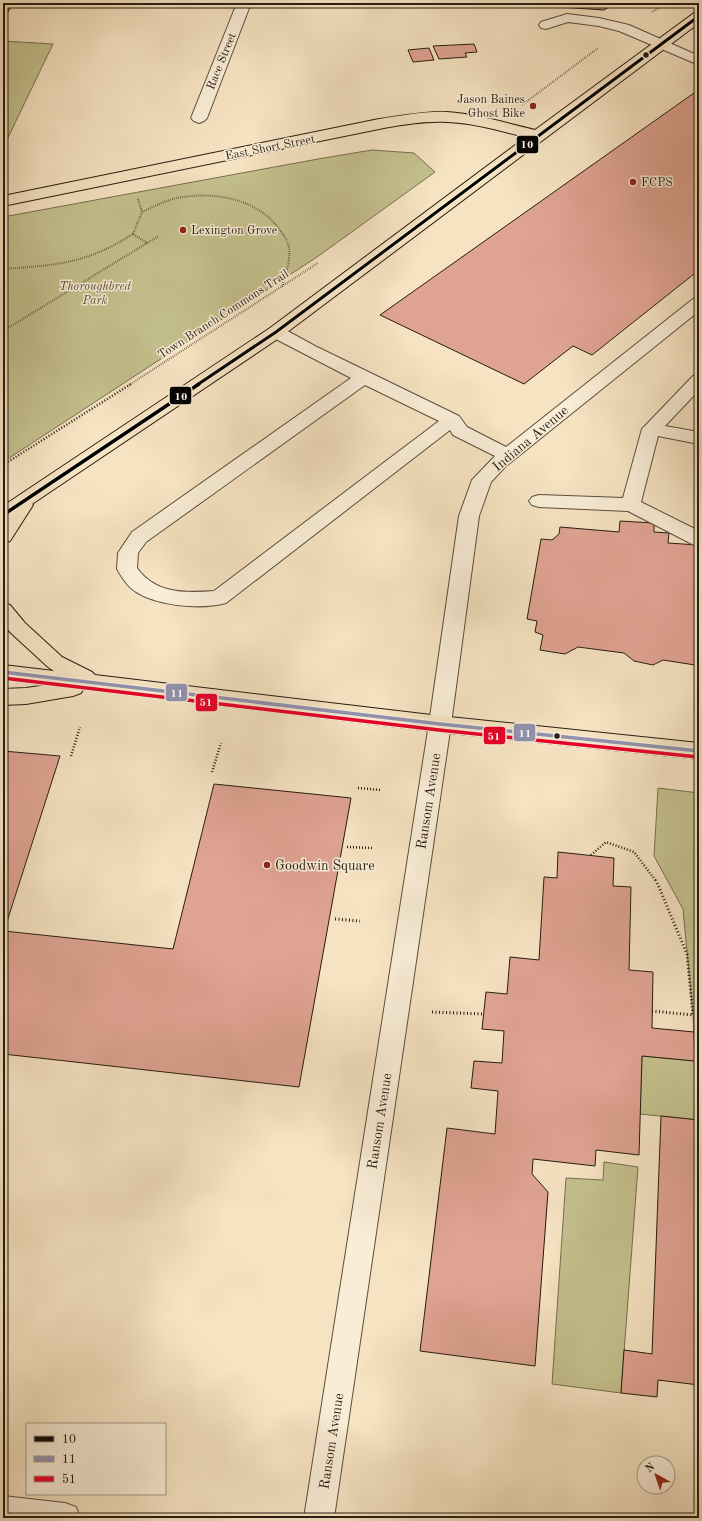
<svg xmlns="http://www.w3.org/2000/svg" width="702" height="1521" font-family="'Old Standard TT',serif">
<style>
.green{fill:#c4c18e;stroke:#756e4f}
.building{fill:#dfa392;stroke:#261c10}
.lines{fill:none;stroke-linecap:round;stroke-linejoin:round}
.minor-casing{stroke:#5a4e3c;stroke-width:2}
.major-casing{stroke:#261c10;stroke-width:2}
.path-far2{stroke:#261c10;stroke-width:2;stroke-dasharray:0.5 1.5;stroke-linecap:butt}
.path-far1{stroke:#261c10;stroke-width:2.5;stroke-dasharray:1 2;stroke-linecap:butt}
.path{stroke:#261c10;stroke-width:3;stroke-dasharray:1 2.5;stroke-linecap:butt}
.minor{fill:#f9edd7;fill-rule:evenodd}
.major{fill:#f6e3c2;fill-rule:evenodd}
.bus-1-far1-casing{stroke:#f9edd7;stroke-width:5}
.bus-1-casing{stroke:#f9edd7;stroke-width:6}
.bus-2-casing{stroke:#f9edd7;stroke-width:6}
.bus-3-casing{stroke:#f9edd7;stroke-width:6}
.bus-1-far1{stroke:#000;stroke-width:3}
.bus-1{stroke:#000;stroke-width:3.5}
.bus-2{stroke:#9192af;stroke-width:3.5}
.bus-3{stroke:#e80027;stroke-width:3.5}
.bus-dot{fill:#261c10;stroke:#f9edd7;stroke-width:1.5}
.poi-dot{fill:#8f2418;stroke:#f9edd7;stroke-width:1.5}
.labels{text-anchor:middle;stroke-width:3;stroke-linejoin:round;paint-order:stroke}
.far-street-label{font-size:12px;fill:#261c10;stroke:#f9edd7}
.far-poi-label{font-size:12px;fill:#261c10;stroke:#f9edd7;text-anchor:start}
.far-park-label{font-size:12px;font-style:italic;fill:#554e36;stroke:#f9edd7}
.street-label{font-size:14px;fill:#261c10;stroke:#f9edd7}
.poi-label{font-size:14px;fill:#261c10;stroke:#f9edd7;text-anchor:start}
.line-badge{stroke:#f9edd7;stroke-width:1.5}
.badge-label{font-size:11px;text-anchor:middle;font-weight:bold;fill:#fff}
</style>
<rect width="100%" height="100%" fill="#f6e3c2"/>
<filter id="stains"><feTurbulence type="fractalNoise" baseFrequency=".005" numOctaves="4"/><feColorMatrix values="0 0 0 0 .2 0 0 0 0 .09 0 0 0 0 .02 0 0 0 .5 -.17"/></filter>
<radialGradient id="worn" r=".72"><stop offset=".6" stop-color="#630" stop-opacity="0"/><stop offset="1" stop-color="#630" stop-opacity=".3"/></radialGradient>
<path class="green" d="M3 41 53 44 3 148Z
M372 150 414 153 435 172 317 257 3 462V217L318 159Z
M658 788 699 793V1120L640 1114 642 1056 695 1061 693 1015 683 909 654 856Z
M604 1162 638 1167 621 1393 552 1384 566 1178 603 1180Z"/>
<path class="building" d="M3 3H12L18 4 16 7 11 6 8 12 3 11Z
M500 3H616L604 10Z
M474 44 477 52 465 53 467 57 439 59 433 46Z
M429 48 434 60 413 62 408 50Z
M694 93 699 95V270L592 355 573 346 524 384 380 315Z
M620 521 654 523V532L669 533 668 543 698 545V555H699V633L695 665 663 660 653 665 634 661 624 653 578 647 565 654 540 650 543 635 535 632 537 621 527 619 541 539 552 540 559 534 560 527 619 532Z
M3 751 60 756 4 931 173 949 214 784 351 798 299 1087 3 1054Z
M558 852 614 858 613 886 631 887 629 970 653 972 652 1028 694 1032 695 1061 642 1056 639 1155 596 1150 595 1166 533 1159 532 1174 548 1192 535 1366 420 1351 447 1128 495 1134 498 1091 471 1088 474 1061 502 1063 504 1031 482 1029 486 992 507 994 510 957 539 960 544 877 557 878Z
M661 1116 699 1120V1385L658 1380 657 1397 621 1393 624 1350 652 1354Z"/>
<g class="lines">
<g class="minor-casing">
<path id="minor" d="M237 3H251L207 118 204 121 199 123 194 121 191 118Z
M567 14 599 18 629 25 699 56V65L619 31 599 26 568 22 546 29 541 28 539 25 541 22Z
M699 298V311L506 466 491 482 479 516 451 724 334 1518H304L429 724 459 516 472 480 495 456 453 435 450 430 226 603C201 610 153 606 132 589 126 584 121 576 117 569L118 553 132 532 351 378 270 336 267 332 270 328 276 327 282 328 315 346 459 416 467 427 506 447 693 299ZM365 385 439 421 214 591C184 593 156 594 137 568L138 553 146 542Z
M699 375V390L665 426 699 432V444L658 436 641 502 699 531V546L692 544 628 511 539 507 532 505 529 501 532 497 539 495 623 498 642 429 693 376Z
M3 1496 65 1503 76 1507 80 1518H3Z"/>
</g>
<g class="major-casing">
<path id="major" d="M699 12V23L282 336 32 504 33 505 10 541 3 543V506L270 328 526 137C500 131 474 123 447 122 424 121 401 125 379 129L3 206V196L379 119C401 116 424 111 447 112 477 114 506 123 535 130L694 13Z
M3 603 10 605 25 623 62 657 92 672 95 675 440 716 699 743V759L440 732 83 689 81 693 73 696 26 704 3 705V689L26 688 47 685 3 679V665L54 671 48 667 11 633 3 624Z"/>
</g>
<path class="path-far2" d="M652 12 668 3
M522 105 598 48
M138 199 142 212
M147 243 159 236
M3 269C57 265 86 264 133 234
M3 331 147 243 133 234 142 212C155 206 168 199 182 197 216 192 258 199 279 229 284 235 288 241 289 248 291 261 285 274 282 287
M129 385 318 263"/>
<path class="path-far1" d="M3 465 131 384
M71 756 80 727
M212 772 221 743
M358 788 381 790
M347 847 372 848
M591 855 606 842 634 852 656 881"/>
<path class="path" d="M335 919 360 921
M652 1011 693 1015 687 954 656 880
M432 1012 484 1014"/>
<use href="#minor" class="minor"/>
<use href="#major" class="major"/>
<g class="bus-1-far1-casing">
<path id="bus-1-far1" d="M197 385 276 332 699 16"/>
</g>
<g class="bus-1-casing">
<path id="bus-1" d="M3 515 199 384"/>
</g>
<g class="bus-2-casing">
<path id="bus-2" d="M3 672 440 724 699 751"/>
</g>
<g class="bus-3-casing">
<path id="bus-3" d="M3 678 439 730 698 757"/>
</g>
<use href="#bus-1-far1" class="bus-1-far1"/>
<use href="#bus-1" class="bus-1"/>
<use href="#bus-2" class="bus-2"/>
<use href="#bus-3" class="bus-3"/>
</g>
<g class="bus-dot">
<circle cx="646" cy="55" r="3.5"/>
<circle cx="557" cy="736" r="3.5"/>
</g>
<g class="poi-dot">
<circle cx="533" cy="106" r="4"/>
<circle cx="633" cy="182" r="4"/>
<circle cx="183" cy="230" r="4"/>
<circle cx="267" cy="865" r="4"/>
</g>
<g class="labels">
<g class="far-street-label">
<text transform="translate(221 61) rotate(-68)" y="4">Race Street</text>
<text transform="translate(270 147) rotate(-11)" y="4">East Short Street</text>
<text transform="translate(223 314) rotate(-33)" y="4">Town Branch Commons Trail</text>
</g>
<g class="far-poi-label">
<text x="525" y="103" text-anchor="end">Jason Baines<tspan x="525" dy="14">Ghost Bike</tspan></text>
<text x="641" y="186">FCPS</text>
<text x="191" y="234">Lexington Grove</text>
</g>
<g class="far-park-label">
<text x="95" y="290">Thoroughbred<tspan x="95" dy="14">Park</tspan></text>
</g>
<g class="street-label">
<text transform="translate(530 438) rotate(-40)" y="5">Indiana Avenue</text>
<text transform="translate(428 801) rotate(-81)" y="5">Ransom Avenue</text>
<text transform="translate(379 1121) rotate(-81)" y="5">Ransom Avenue</text>
<text transform="translate(331 1441) rotate(-81)" y="5">Ransom Avenue</text>
</g>
<g class="poi-label">
<text x="275" y="870">Goodwin Square</text>
</g>
</g>
<g class="line-badge">
<rect x="516" y="135" width="23" height="19" rx="4" fill="#000"/>
<rect x="169" y="386" width="23" height="19" rx="4" fill="#000"/>
<rect x="165" y="683" width="23" height="19" rx="4" fill="#9192af"/>
<rect x="195" y="693" width="23" height="19" rx="4" fill="#e80027"/>
<rect x="513" y="723" width="23" height="19" rx="4" fill="#9192af"/>
<rect x="483" y="726" width="23" height="19" rx="4" fill="#e80027"/>
</g>
<g class="badge-label">
<text x="527" y="148">10</text>
<text x="181" y="400">10</text>
<text x="177" y="697">11</text>
<text x="206" y="706">51</text>
<text x="525" y="737">11</text>
<text x="494" y="740">51</text>
</g>
<rect width="702" height="1521" fill="none" stroke="#f6e3c2" stroke-width="16"/>
<rect x="4" y="4" width="694" height="1513" fill="none" stroke="#261c10" stroke-width="2"/>
<rect x="8" y="8" width="686" height="1505" fill="none" stroke="#261c10"/>
<rect x="26" y="1423" width="140" height="72" fill="#f9edd7" stroke="#a59987"/>
<rect x="34" y="1436" width="20" height="6" fill="#000000" stroke="#a59987"/>
<text x="62" y="1443" font-size="12" fill="#261c10">10</text>
<rect x="34" y="1456" width="20" height="6" fill="#9192af" stroke="#a59987"/>
<text x="62" y="1463" font-size="12" fill="#261c10">11</text>
<rect x="34" y="1476" width="20" height="6" fill="#e80027" stroke="#a59987"/>
<text x="62" y="1483" font-size="12" fill="#261c10">51</text>
<g transform="translate(656 1475) rotate(320)"><circle r="19" fill="#f9edd7" stroke="#a59987"/>
<path d="M0-3L7 15L0 10L-7 15Z" fill="#8f2418"/>
<text y="-6" font-size="11" font-weight="bold" text-anchor="middle" fill="#261c10">N</text>
</g>
<rect width="100%" height="100%" filter="url(#stains)"/>
<rect width="100%" height="100%" fill="url(#worn)"/>
</svg>
